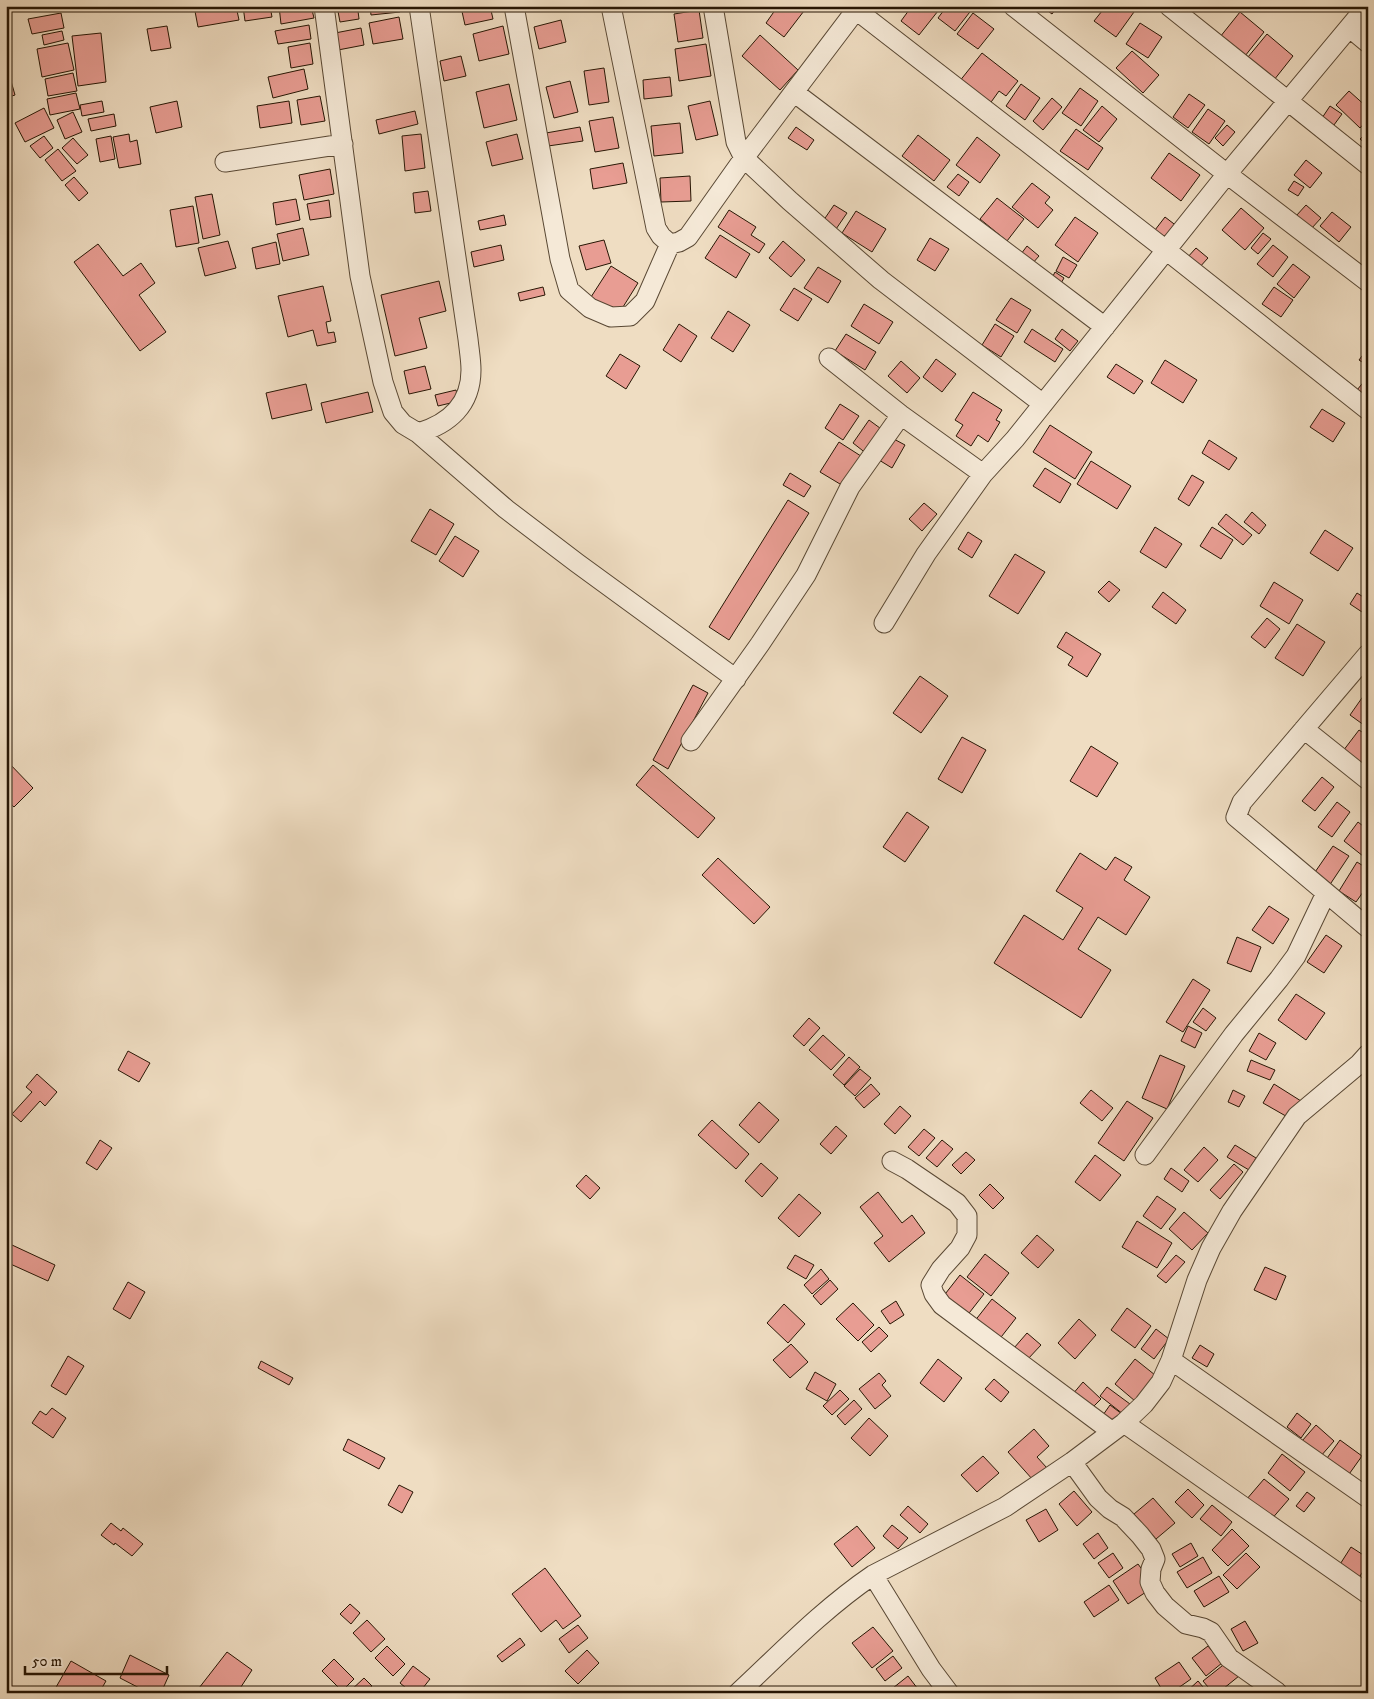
<svg xmlns="http://www.w3.org/2000/svg" width="1374" height="1699" font-family="'IM FELL DW Pica',serif">
<style>
.building{fill:#e89d93;stroke:#271604}
.lines{fill:none;stroke-linecap:round;stroke-linejoin:round}
.minor-casing{stroke:#594834;stroke-width:21}
.minor{stroke:#f5e9d7;stroke-width:19}
</style>
<rect width="100%" height="100%" fill="#efddc2"/>
<filter id="stains"><feTurbulence type="fractalNoise" baseFrequency=".004" numOctaves="4"/><feColorMatrix values="0 0 0 0 .2 0 0 0 0 .09 0 0 0 0 .02 0 0 0 .5 -.17"/></filter>
<radialGradient id="worn" r=".72"><stop offset=".6" stop-color="#630" stop-opacity="0"/><stop offset="1" stop-color="#630" stop-opacity=".3"/></radialGradient>
<path class="building" d="M194 6H236L239 20 198 27Z
M243 6H270L272 17 245 21Z
M279 6H316V9L312 10 314 18 281 24Z
M337 6H367L368 10 358 11 359 19 340 22Z
M370 6H400V12L371 15Z
M490 6 493 19 465 25 461 7Z
M778 6 807 7 784 37 766 23Z
M912 6H933L938 11 919 35 901 21Z
M947 6H971L973 8 955 31 938 18Z
M1041 6H1058L1052 14Z
M1106 6H1126L1134 12 1116 37 1094 21Z
M699 10 703 38 678 42 674 14Z
M1240 12 1264 32 1245 56 1220 37Z
M61 13 64 28 32 34 28 19Z
M973 13 994 29 978 49 957 34Z
M399 17 403 39 373 44 369 23Z
M561 20 566 42 539 49 534 27Z
M1140 23 1162 37 1148 58 1126 44Z
M309 25 311 39 278 44 275 31Z
M167 26 171 48 151 51 147 29Z
M503 26 509 54 479 61 473 34Z
M361 28 364 45 338 50 335 33Z
M62 31 64 40 44 45 42 35Z
M101 33 106 82 78 86 72 36Z
M1267 34 1293 56 1274 80 1248 57Z
M760 35 798 70 780 90 742 56Z
M68 43 74 70 42 77 37 49Z
M310 43 313 64 291 68 288 47Z
M706 44 711 76 679 81 675 49Z
M1132 51 1159 75 1143 93 1116 68Z
M982 53 1018 81 1006 96 999 91 989 105 959 82Z
M6 54 11 71 6 73Z
M461 56 466 76 444 81 440 61Z
M604 68 609 102 589 105 584 71Z
M304 69 308 89 273 98 268 77Z
M73 73 77 91 48 96 45 79Z
M9 74 15 95 6 98V75Z
M670 77 672 96 644 99 643 80Z
M570 81 578 112 554 118 546 87Z
M509 84 517 120 484 128 476 92Z
M1021 84 1040 98 1025 120 1006 106Z
M1080 88 1098 101 1081 126 1062 113Z
M1349 91 1368 108V119L1360 128 1336 105Z
M76 93 80 109 50 115 47 99Z
M1189 94 1205 105 1188 128 1173 117Z
M320 96 325 121 301 125 297 100Z
M1052 98 1062 107 1043 130 1033 121Z
M102 101 104 112 82 116 80 105Z
M177 101 182 127 156 133 150 107Z
M289 101 292 123 260 128 257 106Z
M710 101 718 135 696 140 688 106Z
M1102 106 1117 119 1099 142 1083 130Z
M1330 106 1342 114 1331 129 1320 121Z
M44 108 54 128 25 142 15 123Z
M1208 109 1225 121 1209 144 1192 132Z
M415 111 418 124 379 134 376 120Z
M73 112 82 132 65 139 57 120Z
M114 114 116 126 91 131 88 119Z
M613 117 619 148 595 152 589 121Z
M680 123 683 153 654 156 651 126Z
M1227 125 1235 132 1223 146 1215 138Z
M580 127 583 141 548 146 546 133Z
M796 127 814 140 807 150 788 138Z
M1076 129 1103 148 1088 170 1060 151Z
M1368 131V146L1360 139Z
M129 134 130 142 137 140 141 164 119 168 113 137Z
M421 134 425 168 405 171 402 136Z
M517 134 523 159 492 166 486 142Z
M918 135 950 160 934 181 902 156Z
M44 136 53 148 40 158 30 146Z
M111 136 115 159 100 162 96 139Z
M977 137 1000 155 980 183 956 165Z
M73 138 88 155 77 164 62 148Z
M58 149 76 171 62 181 45 160Z
M1169 153 1200 175 1181 201 1151 178Z
M1306 160 1322 173 1310 188 1294 175Z
M623 163 627 183 593 189 590 169Z
M330 169 334 194 304 200 299 175Z
M958 174 969 182 959 196 947 187Z
M690 176 691 201 661 202 660 178Z
M74 177 88 193 79 201 65 185Z
M1294 181 1304 187 1298 196 1288 190Z
M1032 183 1050 197 1045 203 1053 210 1038 228 1012 207Z
M428 191 431 211 415 213 413 193Z
M212 194 220 235 203 239 195 197Z
M997 198 1024 219 1007 241 980 219Z
M296 199 300 220 276 225 273 203Z
M329 200 331 217 310 220 307 204Z
M834 205 847 213 834 232 821 224Z
M1306 205 1321 218 1311 229 1296 216Z
M193 206 199 243 176 247 170 210Z
M1241 208 1264 228 1245 250 1222 230Z
M729 210 756 227 751 235 765 244 759 253 718 227Z
M856 211 886 229 872 252 842 233Z
M1332 212 1351 227 1339 242 1320 226Z
M504 215 506 225 480 230 478 221Z
M1075 217 1098 233 1078 262 1055 245Z
M1165 217 1178 227 1168 240 1155 230Z
M303 228 309 255 283 261 277 234Z
M1263 233 1271 239 1258 254 1251 248Z
M720 235 750 254 736 278 705 258Z
M930 238 949 249 935 271 917 260Z
M604 240 611 263 586 270 579 246Z
M228 241 236 268 205 276 198 248Z
M783 241 805 260 791 277 769 258Z
M276 242 280 264 256 269 252 248Z
M98 244 123 276 141 263 155 283 139 295 166 332 140 351 74 262Z
M501 245 504 260 474 267 471 252Z
M1273 245 1288 257 1273 277 1257 264Z
M1027 246 1039 256 1032 264 1021 254Z
M1196 248 1208 258 1198 269 1186 259Z
M1063 257 1077 265 1069 278 1056 271Z
M1293 264 1310 277 1294 298 1277 284Z
M611 266 638 283 618 315 591 297Z
M818 267 841 281 828 303 804 288Z
M1055 272 1064 278 1060 285 1051 280Z
M439 281 446 311 419 318 427 348 395 356 381 295Z
M323 286 331 321 326 322 328 333 334 332 336 342 317 346 313 330 288 337 278 296Z
M543 287 545 295 520 301 518 293Z
M1274 287 1293 300 1281 317 1262 304Z
M794 288 812 299 798 321 780 310Z
M1011 298 1031 310 1017 333 996 320Z
M864 304 893 322 879 344 851 326Z
M728 311 750 325 733 352 711 338Z
M679 324 697 336 681 362 663 350Z
M995 324 1014 336 1001 357 982 345Z
M1032 329 1063 349 1055 362 1024 342Z
M1062 329 1078 341 1070 351 1055 339Z
M846 334 876 352 865 370 835 351Z
M1368 348V366L1359 360Z
M620 354 640 366 626 389 606 376Z
M936 359 956 374 942 392 923 377Z
M1165 360 1197 380 1183 403 1151 383Z
M901 361 920 378 907 393 888 376Z
M1116 364 1143 381 1134 394 1107 377Z
M425 366 431 389 409 394 404 371Z
M1366 379 1368 381V397L1357 390Z
M306 384 312 410 272 419 266 393Z
M456 390 459 401 438 406 435 395Z
M368 392 373 412 326 423 321 403Z
M973 392 1002 410 996 420 1000 422 988 442 978 435 971 446 956 436 963 425 955 420Z
M840 404 859 416 843 440 825 428Z
M1322 409 1345 423 1333 442 1310 427Z
M869 420 884 431 867 454 853 443Z
M1050 425 1092 452 1075 479 1033 452Z
M892 438 905 445 892 468 879 460Z
M1209 440 1237 458 1229 470 1202 453Z
M839 442 864 458 845 487 820 472Z
M1091 461 1131 486 1117 509 1077 484Z
M1045 468 1071 484 1060 503 1033 486Z
M790 473 811 486 804 497 783 485Z
M1192 475 1204 482 1189 506 1178 499Z
M788 500 809 513 729 640 709 627Z
M924 503 937 514 922 531 909 519Z
M430 509 454 524 436 555 411 541Z
M1252 512 1266 525 1259 534 1244 522Z
M1226 514 1252 535 1243 545 1218 524Z
M1155 527 1182 544 1166 568 1140 552Z
M1212 527 1233 540 1221 559 1200 546Z
M1325 530 1353 548 1338 571 1310 553Z
M968 532 982 541 972 558 958 549Z
M455 536 479 551 463 577 439 561Z
M1015 554 1045 572 1018 614 989 596Z
M1109 581 1120 590 1109 602 1098 592Z
M1274 582 1303 600 1289 624 1260 606Z
M1163 592 1186 610 1176 624 1152 607Z
M1357 593 1368 600V610L1365 614 1350 604Z
M1267 618 1280 629 1265 648 1251 637Z
M1297 624 1325 642 1303 676 1275 658Z
M1066 632 1101 654 1087 677 1068 665 1073 657 1057 647Z
M920 676 948 696 921 733 893 713Z
M693 685 708 693 668 769 653 760Z
M1364 695 1368 698V728L1350 715Z
M1359 730 1368 736V757L1362 765 1343 751Z
M962 737 986 750 962 793 938 779Z
M1091 746 1118 763 1097 797 1070 781Z
M6 760 33 788 14 807 6 800Z
M653 765 715 818 698 838 636 785Z
M1322 777 1334 787 1315 811 1302 801Z
M1337 802 1350 812 1332 837 1318 827Z
M907 812 929 827 905 862 883 847Z
M1358 822 1368 830V860L1344 841Z
M1333 846 1349 856 1329 886 1313 875Z
M1080 853 1106 870 1115 857 1132 867 1124 880 1150 897 1126 935 1098 917 1078 949 1111 970 1081 1018 994 963 1024 915 1063 940 1083 908 1056 891Z
M718 858 770 907 754 924 702 875Z
M1357 862 1368 869V885L1356 902 1339 891Z
M1368 901V923L1358 915Z
M1269 906 1289 919 1273 944 1252 930Z
M1326 935 1342 946 1324 973 1307 962Z
M1237 937 1261 947 1251 972 1227 963Z
M1193 979 1210 990 1183 1032 1166 1022Z
M1296 994 1325 1013 1306 1040 1278 1020Z
M1203 1008 1216 1018 1206 1031 1193 1022Z
M809 1018 820 1028 804 1046 793 1036Z
M1188 1026 1202 1033 1195 1048 1181 1041Z
M1259 1033 1276 1043 1266 1060 1249 1051Z
M823 1035 845 1055 831 1070 809 1050Z
M128 1051 150 1063 139 1082 118 1070Z
M1160 1055 1185 1066 1167 1109 1142 1098Z
M849 1057 860 1067 844 1085 833 1075Z
M1251 1060 1275 1070 1270 1080 1247 1071Z
M860 1069 871 1078 855 1096 844 1086Z
M37 1074 57 1092 45 1106 40 1101 21 1122 12 1114 32 1092 26 1087Z
M871 1084 880 1094 864 1108 855 1098Z
M1274 1084 1301 1101 1291 1119 1263 1103Z
M1091 1090 1113 1108 1102 1121 1080 1103Z
M1233 1090 1245 1096 1239 1107 1228 1102Z
M1127 1101 1153 1118 1124 1161 1098 1143Z
M759 1102 779 1120 759 1143 739 1125Z
M900 1106 911 1116 895 1134 884 1124Z
M712 1120 749 1154 736 1169 698 1135Z
M836 1126 847 1136 831 1154 820 1144Z
M924 1129 935 1138 919 1156 908 1147Z
M100 1140 112 1148 97 1170 86 1163Z
M942 1140 953 1149 937 1167 926 1158Z
M1235 1145 1256 1158 1249 1170 1227 1157Z
M1204 1147 1218 1160 1198 1182 1184 1170Z
M966 1152 975 1160 961 1174 952 1165Z
M1095 1155 1121 1175 1100 1201 1075 1182Z
M761 1163 778 1178 762 1197 745 1181Z
M1234 1164 1243 1172 1220 1199 1210 1190Z
M1171 1168 1189 1181 1182 1192 1164 1179Z
M586 1175 600 1188 590 1199 576 1186Z
M990 1184 1004 1198 993 1209 979 1195Z
M878 1192 902 1223 912 1215 925 1233 889 1262 874 1243 883 1236 860 1207Z
M799 1194 821 1213 799 1237 778 1218Z
M1157 1196 1176 1209 1161 1229 1143 1216Z
M1184 1212 1208 1233 1192 1250 1169 1229Z
M1137 1221 1172 1243 1157 1268 1122 1247Z
M1037 1235 1054 1250 1038 1268 1021 1253Z
M12 1245 55 1265 48 1281 6 1262V1257Z
M985 1254 1009 1273 991 1296 967 1277Z
M795 1255 814 1265 806 1279 787 1268Z
M1176 1255 1185 1262 1166 1283 1157 1276Z
M1265 1267 1286 1276 1276 1300 1254 1290Z
M821 1269 829 1279 812 1294 804 1285Z
M960 1275 984 1294 966 1317 942 1298Z
M830 1280 838 1289 821 1305 813 1296Z
M128 1282 145 1292 130 1319 113 1309Z
M992 1299 1016 1318 998 1341 974 1322Z
M896 1301 904 1315 890 1324 881 1311Z
M853 1303 874 1325 858 1341 836 1319Z
M784 1304 805 1324 788 1343 767 1323Z
M1127 1308 1151 1326 1135 1348 1111 1330Z
M1079 1319 1096 1335 1075 1359 1058 1343Z
M879 1327 888 1336 871 1352 862 1342Z
M1156 1329 1169 1339 1154 1359 1141 1349Z
M1027 1333 1041 1345 1027 1360 1014 1348Z
M791 1344 808 1362 790 1378 773 1360Z
M1200 1345 1214 1354 1207 1367 1192 1358Z
M68 1356 84 1366 66 1395 51 1386Z
M938 1359 962 1378 944 1402 920 1383Z
M1135 1359 1155 1375 1135 1401 1115 1384Z
M261 1361 293 1378 289 1385 258 1368Z
M815 1372 836 1384 827 1401 806 1389Z
M879 1373 886 1381 882 1385 891 1396 875 1409 859 1389Z
M994 1379 1009 1392 1001 1402 985 1389Z
M1083 1382 1101 1399 1089 1411 1072 1395Z
M1107 1387 1130 1404 1123 1414 1100 1396Z
M840 1390 849 1399 832 1415 823 1406Z
M854 1400 862 1409 845 1425 837 1416Z
M1110 1405 1122 1414 1114 1424 1103 1415Z
M52 1408 66 1418 53 1438 32 1423 40 1411 46 1415Z
M1297 1413 1311 1424 1301 1438 1287 1427Z
M869 1418 888 1436 870 1456 851 1438Z
M1316 1425 1334 1441 1320 1457 1302 1441Z
M1034 1429 1049 1446 1037 1457 1047 1468 1033 1480 1008 1452Z
M348 1439 385 1458 379 1469 343 1450Z
M1340 1440 1362 1456 1347 1477 1325 1461Z
M1282 1454 1305 1472 1290 1491 1268 1473Z
M983 1456 999 1473 977 1492 961 1475Z
M1264 1479 1289 1499 1270 1521 1246 1500Z
M399 1485 413 1492 402 1513 388 1505Z
M1188 1489 1204 1505 1192 1518 1175 1502Z
M1074 1491 1092 1512 1077 1526 1059 1504Z
M1307 1492 1315 1498 1304 1512 1296 1506Z
M1153 1498 1175 1523 1156 1539 1134 1514Z
M1212 1505 1232 1522 1221 1536 1200 1519Z
M908 1506 928 1524 920 1533 900 1515Z
M1046 1509 1058 1530 1039 1542 1026 1520Z
M111 1523 121 1531 123 1528 143 1544 132 1556 115 1543 114 1545 101 1535Z
M892 1525 908 1538 898 1549 883 1536Z
M857 1526 875 1548 852 1567 834 1544Z
M1232 1529 1249 1546 1228 1566 1212 1550Z
M1098 1533 1108 1548 1094 1559 1083 1544Z
M1191 1543 1198 1556 1180 1567 1172 1554Z
M1351 1547 1368 1558V1564L1356 1582 1337 1569Z
M1113 1553 1123 1568 1109 1578 1098 1563Z
M1246 1553 1260 1567 1237 1589 1223 1575Z
M1203 1557 1212 1573 1187 1588 1177 1572Z
M1138 1564 1149 1579V1590L1128 1604 1113 1581Z
M545 1568 581 1616 563 1629 556 1620 541 1632 512 1594Z
M1219 1576 1229 1592 1204 1607 1194 1591Z
M1109 1585 1119 1600 1094 1617 1084 1602Z
M350 1604 360 1613 351 1624 340 1614Z
M367 1620 385 1639 371 1652 353 1633Z
M1245 1621 1258 1643 1243 1651 1231 1629Z
M578 1625 588 1638 569 1653 559 1639Z
M873 1627 893 1651 872 1668 852 1643Z
M520 1638 525 1645 502 1662 497 1656Z
M387 1646 405 1664 393 1676 375 1658Z
M1208 1646 1222 1663 1206 1676 1192 1658Z
M587 1650 599 1663 578 1684 565 1671Z
M227 1652 252 1670 237 1693H207L199 1688Z
M130 1655 169 1675 161 1693H149L120 1678Z
M893 1656 902 1668 885 1681 876 1669Z
M334 1659 354 1679 342 1691 322 1671Z
M71 1661 106 1681 99 1693H63L55 1689Z
M1179 1662 1191 1679 1171 1693H1164L1155 1678Z
M1227 1662 1239 1676 1218 1693H1213L1203 1681Z
M413 1666 430 1679 419 1693H412L400 1683Z
M908 1676 921 1693H897L893 1688Z
M364 1678 372 1686 364 1693H348Z
M1198 1681 1208 1693H1185Z"/>
<g class="lines">
<g class="minor-casing">
<path id="minor" d="M324 6 360 276 383 382 393 412 403 424 418 433 506 509 577 563 736 679
M514 6 560 259 569 290 590 308 611 317 630 316 645 301 670 244
M611 6 656 228 661 236 670 244 679 242 688 237 744 158 859 6
M713 6 736 142 744 158 790 201 881 280 1043 404
M851 6 1166 250 1368 410
M1013 6 1227 174 1368 282
M1169 6 1368 165
M1350 28 1368 43
M795 93 1105 327
M225 162 343 144
M829 358 901 415 983 474
M418 433C449 424 471 405 471 370 471 360 469 349 468 339L419 6
M884 623 926 554 983 474 1015 439 1227 174 1367 6
M1368 654 1242 802 1236 817 1368 928
M1304 729 1368 780
M691 741 760 644 806 575 850 487 901 415
M1145 1155 1234 1034 1279 979 1296 956 1326 893
M892 1161 907 1169 957 1203 967 1216V1235L960 1248 941 1269 931 1285 934 1294 942 1305 1111 1431
M1171 1360 1368 1498
M1124 1423 1368 1594
M1072 1462 1098 1498 1110 1509 1123 1517 1140 1535 1151 1549 1155 1559 1151 1569 1150 1582 1155 1593 1165 1606 1186 1624 1203 1628 1211 1632 1229 1658 1277 1692
M873 1575 931 1669 949 1693
M738 1693C782 1652 823 1609 873 1575L1005 1507 1072 1462 1124 1423 1144 1404 1161 1382 1171 1360 1197 1280 1211 1248 1232 1211 1297 1116 1359 1064 1368 1054"/>
</g>
<use href="#minor" class="minor"/>
</g>
<rect width="1374" height="1699" fill="none" stroke="#efddc2" stroke-width="25"/>
<rect x="8" y="8" width="1359" height="1684" fill="none" stroke="#271604" stroke-width="2.5"/>
<rect x="12" y="12" width="1349" height="1674" fill="none" stroke="#271604"/>
<path d="M25 1666v8h142v-8" fill="none" stroke="#271604" stroke-width="2.5"/>
<text x="32" y="1666" font-size="15" fill="#271604" stroke="#f5e9d7" stroke-width="4" paint-order="stroke">50 m</text>
<rect width="100%" height="100%" filter="url(#stains)"/>
<rect width="100%" height="100%" fill="url(#worn)"/>
</svg>
